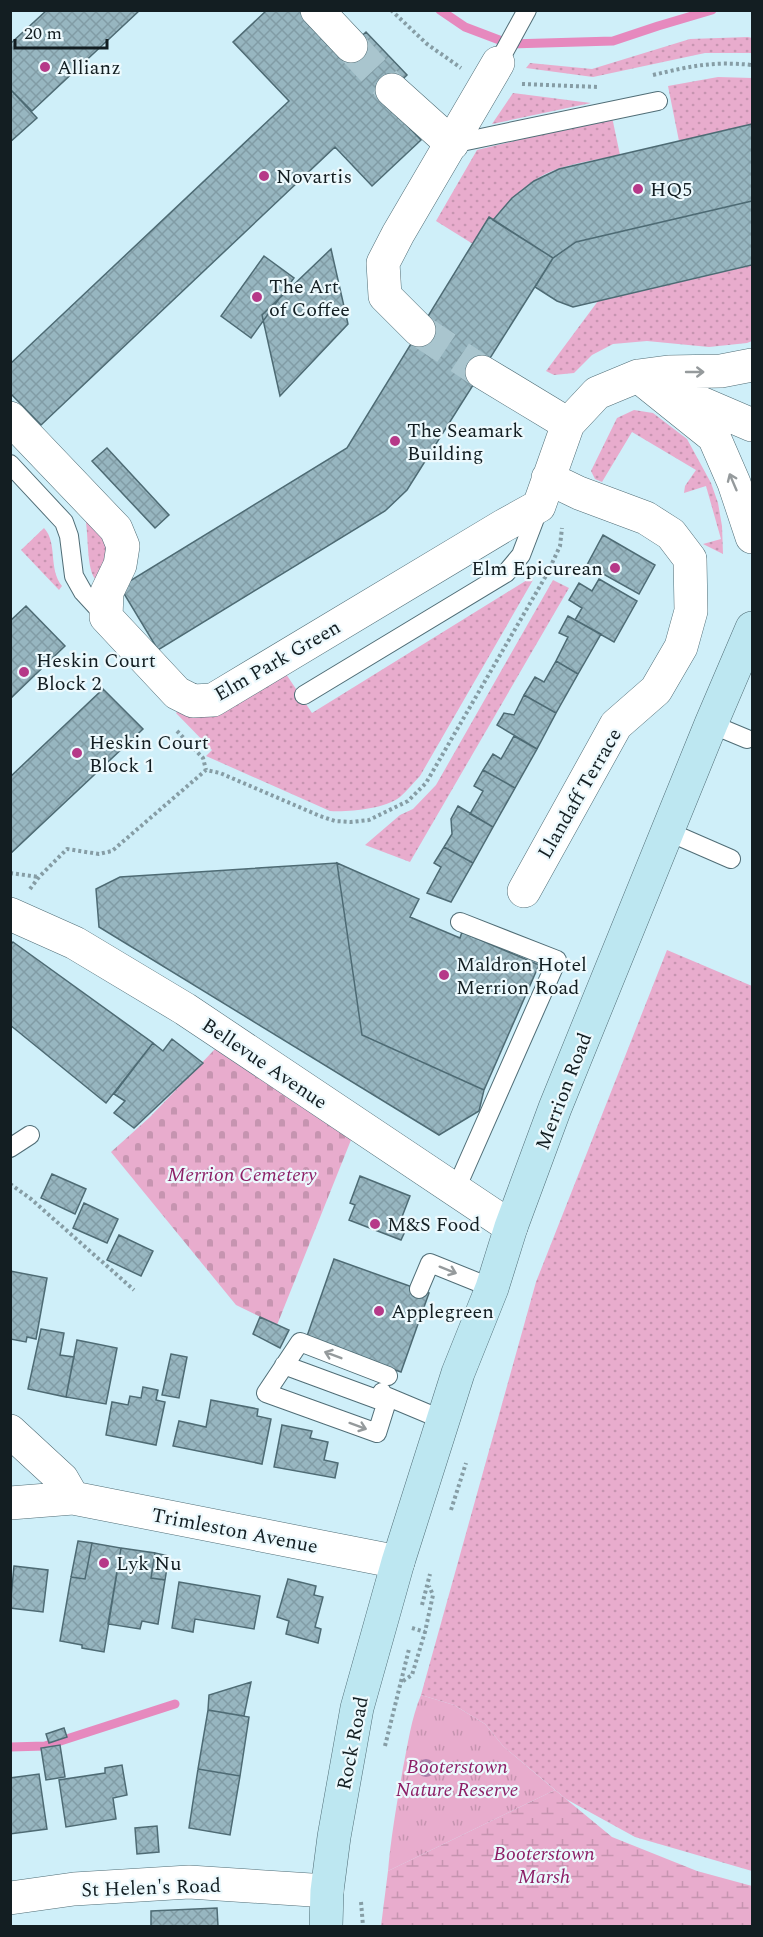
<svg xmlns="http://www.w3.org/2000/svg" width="763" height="1937" font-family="Spectral,serif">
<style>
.grass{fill:url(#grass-dots)}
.wetland{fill:url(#wetland-marsh)}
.cemetery{fill:url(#cemetery-stones)}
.park{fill:url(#park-tufts)}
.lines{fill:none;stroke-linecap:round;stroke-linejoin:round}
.stream{stroke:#e689be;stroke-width:9}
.building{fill:url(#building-cross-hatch);stroke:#4e6b74;stroke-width:1.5}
.street-tunnel{stroke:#a9c5ce;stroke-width:33;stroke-dasharray:33 16;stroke-linecap:butt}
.lane-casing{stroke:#506d76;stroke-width:20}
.street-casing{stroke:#506d76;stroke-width:34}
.secondary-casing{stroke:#506d76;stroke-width:34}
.path{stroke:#869da5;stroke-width:4;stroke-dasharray:3 3;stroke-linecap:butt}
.lane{stroke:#fff;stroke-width:18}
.street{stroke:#fff;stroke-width:33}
.secondary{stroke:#bde7f1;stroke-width:33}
.tree{fill:#aa7da8}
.oneway{stroke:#959a9c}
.poi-dot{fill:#b63988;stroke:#ecf9fd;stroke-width:2}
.labels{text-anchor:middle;stroke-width:4.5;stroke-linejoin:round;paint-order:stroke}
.poi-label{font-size:20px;fill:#131e22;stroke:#ecf9fd;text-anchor:start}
.street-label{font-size:20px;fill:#131e22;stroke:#ecf9fd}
.park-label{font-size:20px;font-style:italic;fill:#8c1f66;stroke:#ecf9fd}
</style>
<defs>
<pattern id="grass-dots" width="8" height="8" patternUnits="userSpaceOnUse" patternTransform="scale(1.5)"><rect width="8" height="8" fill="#e8accd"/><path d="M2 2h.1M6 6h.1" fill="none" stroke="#c694b0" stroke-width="1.8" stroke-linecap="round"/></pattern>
<pattern id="wetland-marsh" width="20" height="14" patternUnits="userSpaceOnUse" patternTransform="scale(1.5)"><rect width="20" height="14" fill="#e8accd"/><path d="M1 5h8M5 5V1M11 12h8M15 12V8" fill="none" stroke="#c694b0"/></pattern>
<pattern id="cemetery-stones" width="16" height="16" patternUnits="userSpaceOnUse" patternTransform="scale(1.5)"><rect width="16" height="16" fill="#e8accd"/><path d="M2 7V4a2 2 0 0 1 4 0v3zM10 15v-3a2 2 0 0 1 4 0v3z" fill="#c694b0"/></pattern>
<pattern id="park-tufts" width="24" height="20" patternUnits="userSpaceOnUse" patternTransform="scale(1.5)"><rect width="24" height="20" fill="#e8accd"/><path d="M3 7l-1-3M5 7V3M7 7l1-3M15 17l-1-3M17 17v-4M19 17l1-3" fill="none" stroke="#c694b0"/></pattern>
<pattern id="building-cross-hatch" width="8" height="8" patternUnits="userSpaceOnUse" patternTransform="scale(1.5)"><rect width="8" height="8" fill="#97b6c0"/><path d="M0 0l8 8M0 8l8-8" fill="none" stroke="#819ca5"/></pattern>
</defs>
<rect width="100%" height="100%" fill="#cfeff9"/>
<path class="grass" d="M748 37 752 38V53H705L593 77 526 68 530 63 592 69 690 39Z
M718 77 752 78V124L679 141 668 86Z
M513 93 591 103 492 124Z
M612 117 620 155C601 159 580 162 560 168 522 180 497 214 473 244L436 221 477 150Z
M752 265V341L747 343 709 347 647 341 613 344 592 355 574 373 554 375 546 371 598 301Z
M634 410 653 413 687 439 711 483 718 503 722 526 723 554 703 544 721 539 706 486 684 493 685 486 696 470 632 432 602 482 595 479 591 471 617 418Z
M85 517C109 545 112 545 96 580 86 570 89 534 85 517Z
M44 528C58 543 48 569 62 586L59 590 21 550Z
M532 577 533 580 420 776C414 782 407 791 400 797 384 809 350 812 330 811L206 756 212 750 176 713 180 709 286 674 312 713Z
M553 580 569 588 410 862 365 845 400 815 413 809 436 785Z
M667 950 752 986V1871L635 1837 566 1799 503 1746 485 1724 454 1705 421 1695 536 1282Z"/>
<path class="wetland" d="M555 1790 612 1837 697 1871 752 1886V1926H381L388 1871Z"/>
<path class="cemetery" d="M215 1049 351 1140 277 1325 236 1305 111 1152 150 1117Z"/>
<path class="park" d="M421 1695 454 1705 485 1724 503 1746 555 1790 388 1871C391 1836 397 1803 403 1768 408 1744 411 1719 421 1695Z"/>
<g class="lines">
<path class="stream" d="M440 10 465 27 510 44 613 41 658 26 712 10
M10 1747 45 1746 175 1704"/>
</g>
<path class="building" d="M47 10H140L32 111 10 89V44Z
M267 10H300L342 54 366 32 407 75 382 99 421 140 372 186 335 147 41 425 10 393V364L289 101 233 42Z
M10 89 37 118 10 142Z
M752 124V201L576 242 553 258 493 220 512 198 534 181 559 169Z
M752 201V265L573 307 557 301 535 287 553 258 576 242Z
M489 217 553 258 407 490 385 511 158 650 120 587 347 448Z
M331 249 348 324 280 396 262 315Z
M264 256 294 278 251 338 221 316Z
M107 448 169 515 155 528 92 461Z
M603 535 655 565 639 594 587 565Z
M599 579 637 601 614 642 575 620 582 608 569 600 579 583 592 591Z
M26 606 65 646 10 699V621Z
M568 616 601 634 578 674 556 661 568 637 559 633Z
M556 661 578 674 556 713 524 695 535 677 544 682Z
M103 689 143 729 10 854V777Z
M524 695 556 713 537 749 497 725 504 713 514 715Z
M514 736 537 749 515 788 483 770 493 754 501 759Z
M483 770 515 788 493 827 470 814 483 791 474 786Z
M458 806 493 827 473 863 444 847 452 834 451 819Z
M444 847 473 863 451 902 427 893 441 867 434 863Z
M337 863 419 899 410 917 460 938 462 932 539 965 484 1090 362 1035Z
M337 863 362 1035 484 1090 479 1111 439 1135 99 927 96 889 120 877Z
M13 942 153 1043 106 1103 10 1025V945Z
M172 1039 203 1063 134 1128 114 1113 125 1101 114 1094 153 1043 163 1051Z
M52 1174 86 1189 75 1214 41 1198Z
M360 1176 410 1196 400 1222 408 1225 401 1240 349 1220 355 1205 350 1203Z
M84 1203 118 1219 107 1243 73 1228Z
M119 1235 153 1251 141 1276 107 1260Z
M334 1259 429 1293 401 1372 306 1339Z
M10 1271 47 1278 36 1339 27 1337 26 1342 10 1339Z
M260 1317 289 1330 280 1348 253 1334Z
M41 1329 64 1333 60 1355 74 1357 66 1397 28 1389Z
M77 1340 117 1348 106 1404 66 1397Z
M171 1354 187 1357 179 1398 162 1395Z
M143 1387 158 1390 156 1400 165 1402 156 1445 106 1435 112 1402 128 1405 130 1396 141 1398Z
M211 1400 258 1409 257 1416 271 1419 262 1464 173 1446 179 1421 206 1427Z
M282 1425 312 1431 310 1438 328 1442 324 1460 338 1463 335 1478 274 1467Z
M78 1541 92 1543 85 1579 71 1577Z
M92 1543 121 1548 104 1652 82 1648V1645L60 1641 71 1577 85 1579Z
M121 1548 155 1553 151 1578 165 1580 158 1624 142 1621 140 1629 108 1624Z
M155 1553 169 1556 165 1580 151 1578Z
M14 1566 48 1570 43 1612 10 1608Z
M288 1579 316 1586 314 1595 323 1597 315 1627 321 1629 318 1643 286 1634 289 1621 277 1617Z
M179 1582 260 1596 254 1629 195 1619 193 1632 172 1628Z
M251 1682 244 1716 208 1710 209 1695Z
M208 1710 249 1717 240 1776 198 1769Z
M64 1728 67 1737 49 1743 46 1734Z
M60 1745 65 1777 46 1780 41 1748Z
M122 1765 127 1795 113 1798 116 1819 66 1827 59 1780 105 1773V1768Z
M198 1769 240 1776 230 1835 189 1828Z
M39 1774 47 1829 10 1834V1778Z
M157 1826 159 1852 137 1854 135 1828Z
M217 1908 218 1926H151V1911Z"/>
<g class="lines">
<path class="street-tunnel" d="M351 46 392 90
M419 330 482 372"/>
<g class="lane-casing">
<path id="lane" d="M498 63 527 10
M452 144 658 101
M10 464 64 522 69 536 74 576 83 592 106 617
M304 695 506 573 521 555 539 508
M711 724 747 739
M669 832 731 859
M10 1148 30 1135
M455 1191 557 960 460 922
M419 1289 430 1263 492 1288
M284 1365 379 1400 381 1394
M388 1376 300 1342 266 1393 377 1433 388 1398
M382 1392 381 1394 443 1420"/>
</g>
<g class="street-casing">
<path id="street" d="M317 10 351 46
M392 90 452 144
M419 330 385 296 383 263 398 234 498 63
M482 372 568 424
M638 376 714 437 734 483 752 537
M675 392 752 425
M10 418 116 529 123 546 120 565 107 592 106 617 177 693 193 701 213 700 503 526 539 506 568 424 597 393 638 376 668 372 721 371 752 365
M524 891 616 725 656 690 681 647 691 611 690 559 671 534 646 518 579 493 548 478
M10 914 75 943 185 1009 511 1227
M10 1431 62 1479 73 1498
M10 1503 73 1498 398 1562
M10 1898 74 1889 189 1882 327 1891"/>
</g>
<g class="secondary-casing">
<path id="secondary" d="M326 1926 327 1891 334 1837 357 1708 398 1562 458 1373 492 1288 511 1227 555 1108 711 724 752 628"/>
</g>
<path class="path" d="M391 10 427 44 461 68
M653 75C691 66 713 61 752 65
M522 84 598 87
M177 731 203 758 206 770
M10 873 39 877
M30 889 39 877 67 849 99 854 112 851 206 770 220 773 320 816 335 821 351 822 369 820 408 801 426 783 547 574 560 546 562 528
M10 1184 31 1199 134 1290
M451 1510 466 1463
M422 1605 430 1574
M412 1628 425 1632
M403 1681 412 1675 425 1632 433 1595 429 1586
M385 1746 409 1649
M361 1902 363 1926"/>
<use href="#lane" class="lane"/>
<use href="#street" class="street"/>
<use href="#secondary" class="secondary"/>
</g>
<circle class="tree" cx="426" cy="1768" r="9"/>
<defs><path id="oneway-shaft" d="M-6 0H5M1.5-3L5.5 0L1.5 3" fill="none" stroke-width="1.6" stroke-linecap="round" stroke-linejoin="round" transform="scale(1.5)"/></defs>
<g class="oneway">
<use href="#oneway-shaft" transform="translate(695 372)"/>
<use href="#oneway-shaft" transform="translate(733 482) rotate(-113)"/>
<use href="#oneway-shaft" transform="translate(448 1270) rotate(22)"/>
<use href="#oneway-shaft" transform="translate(333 1355) rotate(-159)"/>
<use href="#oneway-shaft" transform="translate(358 1426) rotate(20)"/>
</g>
<g class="poi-dot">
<circle cx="45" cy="67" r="6"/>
<circle cx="264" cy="176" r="6"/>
<circle cx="638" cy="189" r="6"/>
<circle cx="257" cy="297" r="6"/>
<circle cx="395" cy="441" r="6"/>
<circle cx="615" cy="568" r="6"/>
<circle cx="24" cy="672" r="6"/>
<circle cx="77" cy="753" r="6"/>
<circle cx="444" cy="975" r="6"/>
<circle cx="375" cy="1224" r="6"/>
<circle cx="379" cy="1311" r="6"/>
<circle cx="104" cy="1563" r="6"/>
</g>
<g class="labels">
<g class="poi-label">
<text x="57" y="74">Allianz</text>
<text x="276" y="183">Novartis</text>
<text x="650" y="196">HQ5</text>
<text x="269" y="293">The Art<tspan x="269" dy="23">of Coffee</tspan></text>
<text x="407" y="437">The Seamark<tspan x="407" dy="23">Building</tspan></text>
<text x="603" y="575" text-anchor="end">Elm Epicurean</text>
<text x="36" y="667">Heskin Court<tspan x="36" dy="23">Block 2</tspan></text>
<text x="89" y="749">Heskin Court<tspan x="89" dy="23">Block 1</tspan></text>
<text x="456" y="971">Maldron Hotel<tspan x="456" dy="23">Merrion Road</tspan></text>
<text x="387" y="1231">M&amp;S Food</text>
<text x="391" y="1318">Applegreen</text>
<text x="116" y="1570">Lyk Nu</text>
</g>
<g class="street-label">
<text transform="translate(277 660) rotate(-30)" y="7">Elm Park Green</text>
<text transform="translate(579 793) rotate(-60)" y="7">Llandaff Terrace</text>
<text transform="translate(265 1063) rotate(34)" y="7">Bellevue Avenue</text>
<text transform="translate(563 1091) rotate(-69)" y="7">Merrion Road</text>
<text transform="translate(235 1530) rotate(11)" y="7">Trimleston Avenue</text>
<text transform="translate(352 1743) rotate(-79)" y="7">Rock Road</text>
<text transform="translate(151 1887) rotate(-2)" y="7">St Helen's Road</text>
</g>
<g class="park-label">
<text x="242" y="1181">Merrion Cemetery</text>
<text x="457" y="1773">Booterstown<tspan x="457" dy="23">Nature Reserve</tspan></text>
<text x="544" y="1860">Booterstown<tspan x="544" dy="23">Marsh</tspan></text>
</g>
</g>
<rect width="763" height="1937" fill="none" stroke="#131e22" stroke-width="24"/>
<path d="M15 39v9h92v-9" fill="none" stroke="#131e22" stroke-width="3"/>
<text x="24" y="39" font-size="18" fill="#131e22" stroke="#ecf9fd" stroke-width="4.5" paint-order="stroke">20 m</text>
</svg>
